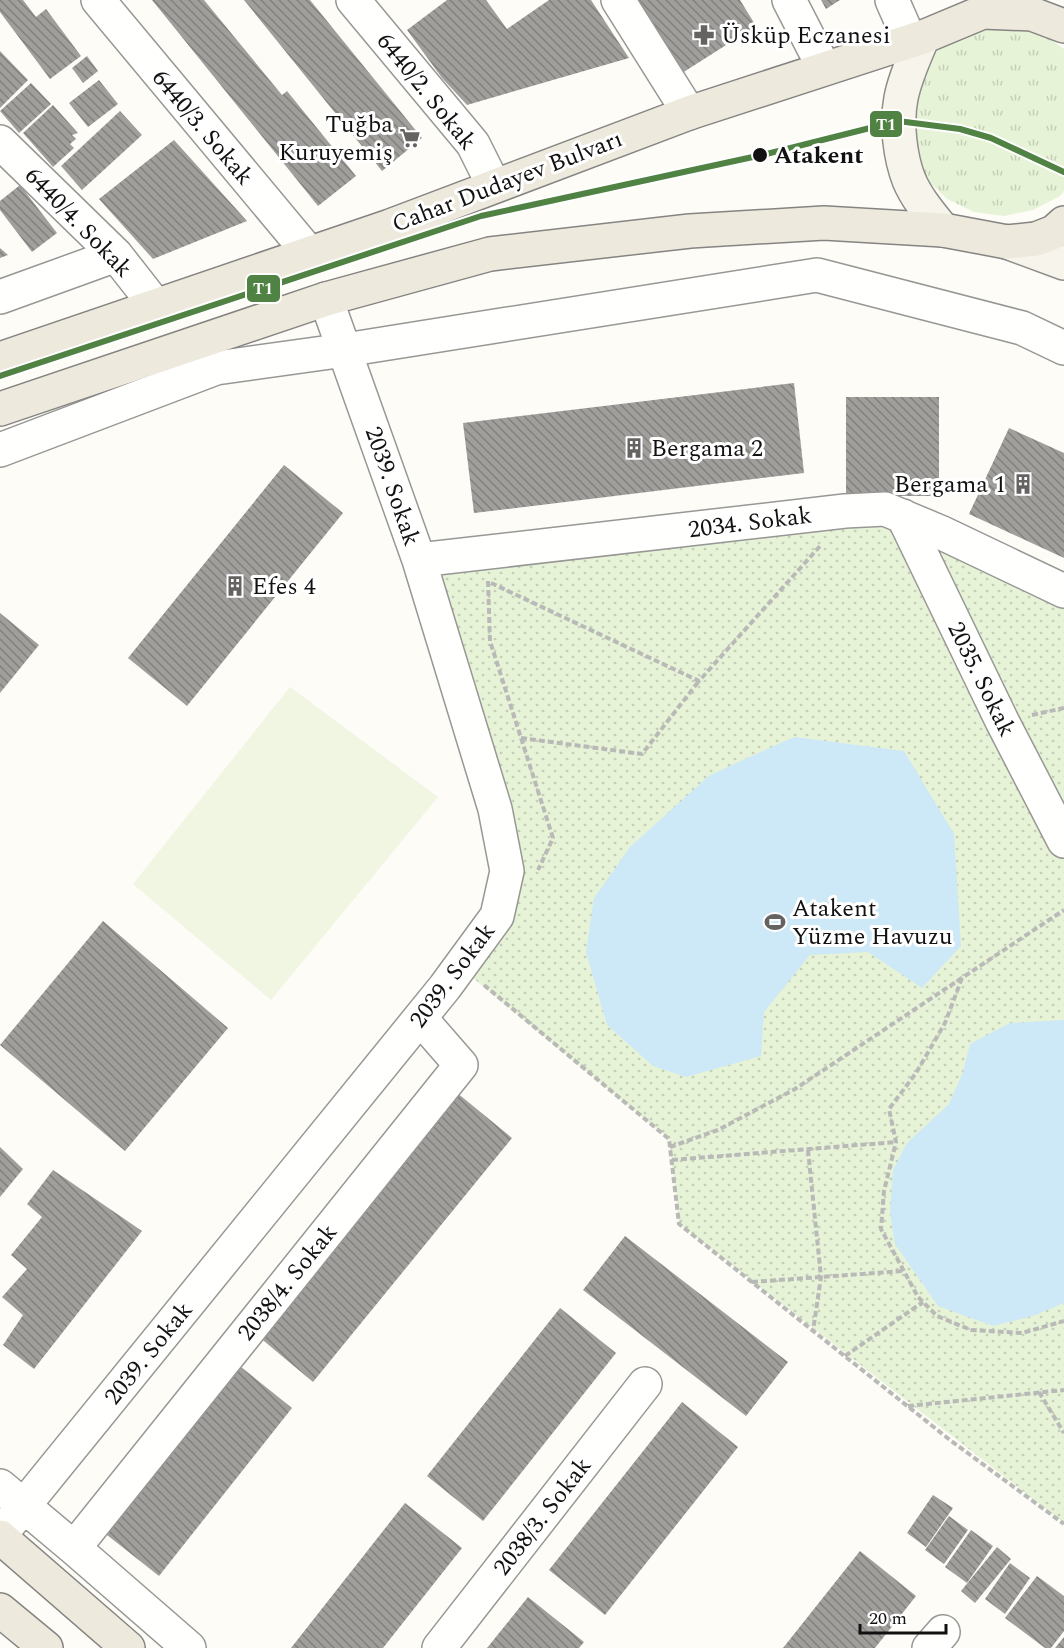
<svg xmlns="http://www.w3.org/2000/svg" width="1064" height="1648" font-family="Spectral,serif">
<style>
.grass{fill:url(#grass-tufts)}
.park{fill:url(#park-dots)}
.pitch{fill:#f0f6e1}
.water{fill:#cde8f7}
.building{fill:url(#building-back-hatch)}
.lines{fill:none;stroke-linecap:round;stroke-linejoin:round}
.minor-casing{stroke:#979795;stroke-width:36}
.secondary-casing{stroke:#8e8d8b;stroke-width:36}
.primary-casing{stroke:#858482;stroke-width:36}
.path{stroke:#b9b9b8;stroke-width:4;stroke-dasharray:6 3;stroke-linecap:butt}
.minor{stroke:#fffffe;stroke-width:33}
.secondary{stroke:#f6f4eb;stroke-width:33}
.primary{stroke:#ede9dc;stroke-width:33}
.tram-1-casing{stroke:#fff;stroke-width:10}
.tram-1{stroke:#508243;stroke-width:6}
.stop-dot{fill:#111;stroke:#fff;stroke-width:2}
.labels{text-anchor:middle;stroke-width:6;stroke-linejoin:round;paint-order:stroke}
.poi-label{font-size:24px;fill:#111;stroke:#fff;text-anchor:start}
.street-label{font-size:24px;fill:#111;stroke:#fff}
.stop-label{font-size:24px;font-weight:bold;fill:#111;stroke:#fff;text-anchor:start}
.line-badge{stroke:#fff;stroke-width:2}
.badge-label{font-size:16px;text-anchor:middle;font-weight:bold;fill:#fff}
</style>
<defs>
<pattern id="grass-tufts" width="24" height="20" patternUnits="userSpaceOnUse" patternTransform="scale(1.5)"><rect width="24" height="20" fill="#e7f3d7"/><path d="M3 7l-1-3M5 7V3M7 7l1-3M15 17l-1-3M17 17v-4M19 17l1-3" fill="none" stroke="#c5cfb8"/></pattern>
<pattern id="park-dots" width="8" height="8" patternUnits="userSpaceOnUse" patternTransform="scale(1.5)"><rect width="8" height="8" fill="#e7f3d7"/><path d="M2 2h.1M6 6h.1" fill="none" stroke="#c5cfb8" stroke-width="1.8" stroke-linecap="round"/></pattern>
<pattern id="building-back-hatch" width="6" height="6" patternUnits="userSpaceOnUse" patternTransform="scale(1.5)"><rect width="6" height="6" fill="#a19f9c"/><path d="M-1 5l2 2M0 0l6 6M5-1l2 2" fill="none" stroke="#82807e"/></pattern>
</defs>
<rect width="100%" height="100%" fill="#fdfcf7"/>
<path class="grass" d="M1014 25 1045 35 1064 49V191L1060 196 1033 210 1004 216 974 212 947 199 925 178 911 152V90L926 61 951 39 981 26Z"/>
<path class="park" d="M888 514 1064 597V1523L679 1224 669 1139 473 978 508 919 428 570Z"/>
<path class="pitch" d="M290 687 438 797 271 1000 133 884Z"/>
<path class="water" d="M794 737 904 751 954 834 961 946 922 988 868 952 810 955 764 1012 761 1056 686 1077 653 1066 607 1025 586 952 594 898 630 847 710 775Z
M1064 1020V1303L1033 1316 993 1326 938 1306 895 1244 890 1213 893 1170 907 1143 949 1104 963 1072 970 1044 1010 1023Z"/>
<path class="building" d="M0 0H23L36 17 46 9 81 56 50 79 0 12Z
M152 0H204L282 95 287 91 356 176 318 206Z
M244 0H310L422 138 382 171Z
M447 0H486L507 29 549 0H591L629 58 467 105 442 78 407 30Z
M632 0H740L756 26 679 75Z
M821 0H840L826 9Z
M0 51 28 80 0 108Z
M87 56 98 71 83 83 72 68Z
M99 80 118 104 88 127 69 103Z
M31 83 51 104 19 133 0 111Z
M53 105 78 133 72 135 76 139 70 144 74 148 53 167 23 133Z
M120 111 142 135 82 190 61 166Z
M174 140 247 221 153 259 99 199Z
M20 185 57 233 32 252 0 210V201Z
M0 248 8 255 0 258Z
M794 383 804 473 474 513 463 423Z
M846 397H939V496H846Z
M1009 428 1064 453V558L969 514Z
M284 465 343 513 187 706 128 658Z
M0 613 39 645 0 693Z
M103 921 228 1028 125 1151 0 1045Z
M456 1092 512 1138 313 1382 258 1336Z
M0 1147 23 1169 0 1197Z
M53 1170 142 1231 34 1369 3 1345 23 1315 2 1297 27 1269 11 1255 42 1217 27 1204Z
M625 1236 788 1362 746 1416 583 1290Z
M560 1308 616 1353 483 1521 427 1476Z
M236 1363 292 1408 159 1576 102 1531Z
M682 1402 738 1447 605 1615 549 1570Z
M933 1495 953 1508 926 1547 907 1533Z
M405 1503 462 1548 383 1648H291Z
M949 1516 968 1530 944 1564 925 1550Z
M971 1530 993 1546 967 1583 945 1567Z
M997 1547 1011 1559 975 1603 961 1591Z
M860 1551 916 1596 875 1648H783Z
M1010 1563 1030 1578 1005 1614 985 1599Z
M1037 1576 1064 1596V1631L1051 1648H1045L1005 1618Z
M528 1597 584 1642 579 1648H487Z
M1064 1637V1648H1055Z"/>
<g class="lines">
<g class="minor-casing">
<path id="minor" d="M98 0 309 253
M353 0 473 144 494 186
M618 0 689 113
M789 0 824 68
M892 0 910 41
M0 142 116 255 156 306
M0 297 116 255
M0 450 216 368 345 350 817 275 1022 328 1064 348
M903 516 1002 721 1064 841
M419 560 845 511 885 509 940 532 1064 591
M0 1486 74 1548
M0 1535 445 987 497 916 507 871 495 809 419 560 326 299
M189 1648 74 1548 461 1065 420 1018
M439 1648 645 1384
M929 1648 943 1632"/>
</g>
<g class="secondary-casing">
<path id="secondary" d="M923 37C915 56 905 77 901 98 896 123 900 157 909 180 917 199 931 215 943 230
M1007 242 1064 263"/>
</g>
<g class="primary-casing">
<path id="primary" d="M0 359 390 226 689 113 923 37 983 12 1032 14 1064 26
M0 409 326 299 490 254 690 231 824 223 943 230 1007 242 1036 239 1054 232 1064 223
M0 1537 128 1648
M0 1610 46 1648"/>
</g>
<path class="path" d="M488 581 490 641 553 838 538 870
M491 583 699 681 821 545
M1032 715 1064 708
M521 738 642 754 699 681
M962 978 945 1023 916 1073 889 1109 896 1142 884 1191 881 1229 918 1297 937 1316 971 1330 1022 1333 1064 1321
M484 985 669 1139 679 1224 950 1440 1064 1524
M670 1147 718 1130 795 1089 1064 910
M808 1150 821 1277 813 1331
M672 1160 896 1142
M752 1282 903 1271
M845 1356 923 1302
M1039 1392 1064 1433
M908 1406 1064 1390"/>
<use href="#minor" class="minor"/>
<use href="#secondary" class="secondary"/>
<use href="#primary" class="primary"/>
<g class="tram-1-casing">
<path id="tram-1" d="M0 376 481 216 762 155 898 121 960 129 991 138 1064 172"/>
</g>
<use href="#tram-1" class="tram-1"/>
</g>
<defs>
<g id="pharmacy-bare" transform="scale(1.62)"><path d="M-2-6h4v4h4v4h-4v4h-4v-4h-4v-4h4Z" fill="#646362" stroke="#fff" stroke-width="2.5" paint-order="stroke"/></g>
<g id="supermarket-bare" transform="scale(1.62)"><path d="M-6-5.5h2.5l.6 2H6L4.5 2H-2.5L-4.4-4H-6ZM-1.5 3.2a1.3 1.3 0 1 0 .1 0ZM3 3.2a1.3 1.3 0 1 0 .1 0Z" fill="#646362" stroke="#fff" stroke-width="2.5" paint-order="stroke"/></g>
<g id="building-bare" transform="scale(1.62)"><path d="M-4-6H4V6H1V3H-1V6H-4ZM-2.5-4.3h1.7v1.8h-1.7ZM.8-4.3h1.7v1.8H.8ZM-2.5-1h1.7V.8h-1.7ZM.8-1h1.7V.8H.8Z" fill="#646362" stroke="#fff" stroke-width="2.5" paint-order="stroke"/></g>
<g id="stadium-bare" transform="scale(1.62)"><path d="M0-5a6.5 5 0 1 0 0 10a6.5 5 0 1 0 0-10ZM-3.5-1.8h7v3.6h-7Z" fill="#646362" stroke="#fff" stroke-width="2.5" paint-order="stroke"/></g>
</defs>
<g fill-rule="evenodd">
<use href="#pharmacy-bare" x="704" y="35"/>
<use href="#supermarket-bare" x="410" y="138"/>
<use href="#building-bare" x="634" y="448"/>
<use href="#building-bare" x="1023" y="484"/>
<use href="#building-bare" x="235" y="586"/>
<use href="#stadium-bare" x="775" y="922"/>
</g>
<circle class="stop-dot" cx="760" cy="155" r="8"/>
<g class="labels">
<g class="poi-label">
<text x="721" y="43">Üsküp Eczanesi</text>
<text x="393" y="132" text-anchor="end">Tuğba<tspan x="393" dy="28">Kuruyemiş</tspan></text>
<text x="651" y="456">Bergama 2</text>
<text x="1006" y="492" text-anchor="end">Bergama 1</text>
<text x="252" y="594">Efes 4</text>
<text x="792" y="916">Atakent<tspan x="792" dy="28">Yüzme Havuzu</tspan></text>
</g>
<g class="street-label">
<text transform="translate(427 91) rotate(51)" y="8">6440/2. Sokak</text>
<text transform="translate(203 127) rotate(50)" y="8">6440/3. Sokak</text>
<text transform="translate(507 181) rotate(-21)" y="8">Cahar Dudayev Bulvarı</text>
<text transform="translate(79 222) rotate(46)" y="8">6440/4. Sokak</text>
<text transform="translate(393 486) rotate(71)" y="8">2039. Sokak</text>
<text transform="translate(750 522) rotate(-7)" y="8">2034. Sokak</text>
<text transform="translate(982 679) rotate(64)" y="8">2035. Sokak</text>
<text transform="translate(452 975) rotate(-53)" y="8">2039. Sokak</text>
<text transform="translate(287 1282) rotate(-51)" y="8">2038/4. Sokak</text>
<text transform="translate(148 1353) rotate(-51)" y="8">2039. Sokak</text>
<text transform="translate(542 1516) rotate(-52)" y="8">2038/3. Sokak</text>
</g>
<g class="stop-label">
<text x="774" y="163">Atakent</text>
</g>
</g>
<g class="line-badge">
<rect x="869" y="110" width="34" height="28" rx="6" fill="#508243"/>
<rect x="246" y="274" width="35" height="29" rx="6" fill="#508243"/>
</g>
<g class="badge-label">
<text x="886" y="130">T1</text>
<text x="263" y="294">T1</text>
</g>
<path d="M860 1624v9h86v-9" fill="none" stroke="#111111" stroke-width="3"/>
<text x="869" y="1624" font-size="18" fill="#111111" stroke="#ffffff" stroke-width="4.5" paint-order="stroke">20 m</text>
</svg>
